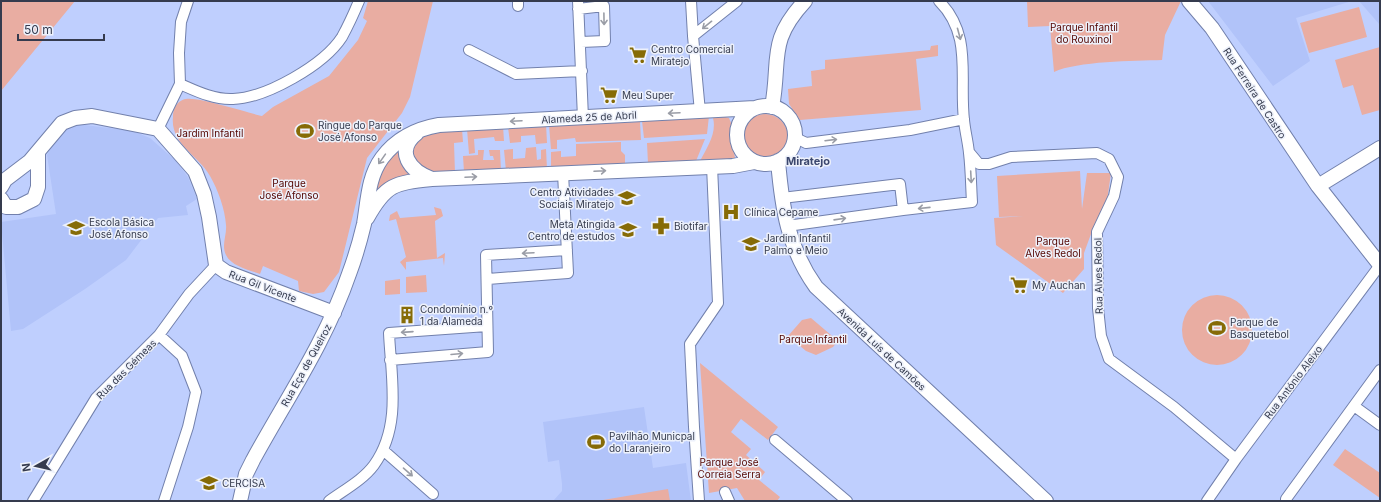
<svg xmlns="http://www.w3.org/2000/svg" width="1381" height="502" font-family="Inter,sans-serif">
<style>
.built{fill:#b1c3f9}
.green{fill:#e9ada2}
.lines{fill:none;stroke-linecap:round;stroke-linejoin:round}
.street-casing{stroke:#7280ac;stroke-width:12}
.secondary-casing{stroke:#7280ac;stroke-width:16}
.street{stroke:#fff;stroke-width:10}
.secondary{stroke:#fff;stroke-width:14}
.oneway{stroke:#9a9da6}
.labels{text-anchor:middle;stroke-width:3;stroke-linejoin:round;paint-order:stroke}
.park-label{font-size:10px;fill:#540501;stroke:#edf1fb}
.poi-label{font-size:10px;fill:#353b4e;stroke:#edf1fb;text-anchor:start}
.street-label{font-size:10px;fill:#353b4e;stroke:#edf1fb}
.neighbourhood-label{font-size:11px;font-weight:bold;fill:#3b476e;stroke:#edf1fb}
</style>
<rect width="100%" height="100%" fill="#bfcffe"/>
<path class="built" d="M1208 1H1352L1296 18 1310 61 1273 86Z
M1359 1H1380V25Z
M69 123 133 131 150 138 176 161 188 177 197 199 186 206 188 215 158 218 126 260 85 289 23 329 11 331 1 222 56 214 47 155 53 143Z
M644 407 653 468 686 463 691 501H553L562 491V484L559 460 548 462 543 422Z"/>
<path class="green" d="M1 1H75L1 91Z
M368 1H433L410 97 402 113 367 158 339 272 324 292 313 294 299 291 298 281 263 266 260 274C249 270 231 266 226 255 221 245 227 235 226 225 225 209 218 190 210 176 199 156 170 144 173 117 173 112 174 107 178 103 180 101 184 99 186 99 196 96 249 113 262 116L273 107 329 76 358 40 367 21 363 18Z
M1027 1H1181L1165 35 1162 60C1134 61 1077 61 1054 72L1050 26 1028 27Z
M1359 7 1367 37 1309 53 1300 23Z
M938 45V56L916 59 921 110 800 120 789 104 788 89 812 86 811 71 825 69V60L930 50 931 46Z
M1380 47V110L1362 115 1353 85 1343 88 1335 60Z
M742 137a23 23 0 1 1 46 0a23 23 0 1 1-46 0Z
M709 116 707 134 644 138 642 121Z
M725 117 729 118 733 128 732 138 735 158 731 160 700 161C707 148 717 133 713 118Z
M640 122 641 140 576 142 575 138 557 140V149H551L549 125Z
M546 124 547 143 536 144 535 135 521 136V142L510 143 508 127Z
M503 126 504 141H495L494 137 474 139 475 153 469 154 467 129Z
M462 129 463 142 454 143 455 173H429L413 161 411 146 426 131Z
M705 139 696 161 648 164 647 143Z
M621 142V151L625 155V166L551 169V152L561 151V157L576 156V144Z
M404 144C401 158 400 166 411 177L368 209C374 183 383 162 404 144Z
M536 147 537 160 541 159V150L546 149 547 169 506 171 504 150 513 149V159L525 158 526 148Z
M478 150H484L483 160H494L493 156H490L489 150H500L501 171 464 172 463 156 478 155Z
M1080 171 1082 209 1087 173H1111L1107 201 1091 234 1084 253V269L1063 293 996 245 994 218 1024 216 999 217 997 176Z
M434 207 441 209 443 216 435 221 437 258 445 253 444 266 443 258 406 262V270L400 262 406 257 396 219 389 221 390 215 397 211 400 218 436 215Z
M426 275 427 292 406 293V277Z
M400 279V294L385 295V281Z
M1182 330a35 35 0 1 1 70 0a35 35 0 1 1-70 0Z
M811 318 838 341 833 347 816 355 806 351 788 336 802 320Z
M700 363 778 427 768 440 741 419 731 432 751 449 746 455 765 472 759 480 780 497 777 501H745L737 488 709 493Z
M1345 449 1380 473V498L1333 465Z
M668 489 670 501H604L603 500Z"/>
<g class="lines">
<g class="street-casing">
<path id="street" d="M518 1V6
M578 1 583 118
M691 1 693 36
M578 9 604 6 605 41 581 42
M469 50 516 74 582 71
M180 84C196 91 214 100 233 99 266 98 324 65 342 37 348 26 354 13 359 1
M700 112 693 36 737 1
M158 129 180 84 179 53 181 22 188 1
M794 137 806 143 910 130 964 119
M969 152 979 164H989L1011 157 1097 153 1109 159 1118 177 1114 196 1097 232 1098 308 1101 336 1109 359 1174 407 1236 459
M782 198 900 184 903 210 787 226
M903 210 972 202C971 186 971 170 969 153 968 142 965 131 964 120 959 77 973 35 939 1
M488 279 568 273 563 173
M159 335 182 356 196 392 188 427 164 501
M390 360 488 352 486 255 567 250
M1354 406 1380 425
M775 440 847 501
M383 450 433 494
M725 492 729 501
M1286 499 1380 370
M33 501 96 398 159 335 189 294 216 265
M329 501C344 490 363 480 374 465 402 426 391 377 389 333L487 326
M699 501 694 427 690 344 718 303 712 166
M1207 501 1236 459 1380 265"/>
</g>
<g class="secondary-casing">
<path id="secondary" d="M1189 1 1212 28 1318 186 1380 265
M737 135a29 29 0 1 1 58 0a29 29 0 1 1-58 0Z
M772 107C781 59 767 42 805 1
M417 133C394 151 410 171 432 179
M778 161C782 208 788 248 816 287L1046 501
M1318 186 1380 148
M1 187 5 180 30 161 62 123 75 118 92 116 158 129 195 171 204 194 209 217 216 265 226 272 334 313
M1 199 6 207H18L34 199 38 187V153
M367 218C386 184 394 183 432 179L733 166 754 162
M240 501 246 474 253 460C287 398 326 341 349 274 355 258 360 241 364 224 368 201 368 177 382 158 396 139 416 129 439 125L755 108"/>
</g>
<use href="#street" class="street"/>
<use href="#secondary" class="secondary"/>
</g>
<defs><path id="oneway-shaft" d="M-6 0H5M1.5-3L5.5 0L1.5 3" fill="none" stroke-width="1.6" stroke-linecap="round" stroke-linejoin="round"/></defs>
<g class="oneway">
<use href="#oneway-shaft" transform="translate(604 19) rotate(89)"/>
<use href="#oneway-shaft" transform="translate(707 25) rotate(141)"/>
<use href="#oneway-shaft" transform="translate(959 34) rotate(75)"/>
<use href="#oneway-shaft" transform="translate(674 113) rotate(177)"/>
<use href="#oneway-shaft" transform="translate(516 121) rotate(177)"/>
<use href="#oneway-shaft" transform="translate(831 140) rotate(-7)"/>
<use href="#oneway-shaft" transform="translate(382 159) rotate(125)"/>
<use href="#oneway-shaft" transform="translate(600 171) rotate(-3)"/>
<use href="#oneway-shaft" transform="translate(471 177) rotate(-3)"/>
<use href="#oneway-shaft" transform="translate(971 177) rotate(87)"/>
<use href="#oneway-shaft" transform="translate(924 208) rotate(174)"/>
<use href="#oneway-shaft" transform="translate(840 219) rotate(-8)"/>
<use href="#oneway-shaft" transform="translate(528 253) rotate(177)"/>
<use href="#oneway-shaft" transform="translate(407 332) rotate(176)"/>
<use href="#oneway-shaft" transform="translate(457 354) rotate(-5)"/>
<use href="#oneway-shaft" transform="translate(408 472) rotate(41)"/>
</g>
<defs>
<g id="supermarket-bare" transform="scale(1.38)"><path d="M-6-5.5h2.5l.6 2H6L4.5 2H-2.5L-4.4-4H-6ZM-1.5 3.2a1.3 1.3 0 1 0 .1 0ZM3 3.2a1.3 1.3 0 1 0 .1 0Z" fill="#866b06" stroke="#edf1fb" stroke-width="2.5" paint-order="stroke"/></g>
<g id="stadium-bare" transform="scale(1.38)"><path d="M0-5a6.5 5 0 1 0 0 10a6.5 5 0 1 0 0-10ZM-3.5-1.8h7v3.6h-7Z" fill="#866b06" stroke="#edf1fb" stroke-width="2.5" paint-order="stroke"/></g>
<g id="school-bare" transform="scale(1.38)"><path d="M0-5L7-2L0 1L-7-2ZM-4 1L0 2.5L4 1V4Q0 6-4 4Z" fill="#866b06" stroke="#edf1fb" stroke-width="2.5" paint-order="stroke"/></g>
<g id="hospital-bare" transform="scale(1.38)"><path d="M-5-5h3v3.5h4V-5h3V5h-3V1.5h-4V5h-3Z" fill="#866b06" stroke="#edf1fb" stroke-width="2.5" paint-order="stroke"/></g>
<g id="pharmacy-bare" transform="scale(1.38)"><path d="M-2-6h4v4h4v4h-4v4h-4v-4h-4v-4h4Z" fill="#866b06" stroke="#edf1fb" stroke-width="2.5" paint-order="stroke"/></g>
<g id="building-bare" transform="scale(1.38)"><path d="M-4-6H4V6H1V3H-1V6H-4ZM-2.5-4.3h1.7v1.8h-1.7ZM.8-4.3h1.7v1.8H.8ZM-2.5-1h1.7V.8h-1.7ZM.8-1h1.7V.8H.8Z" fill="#866b06" stroke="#edf1fb" stroke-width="2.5" paint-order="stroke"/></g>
</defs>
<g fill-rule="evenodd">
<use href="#supermarket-bare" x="638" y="55"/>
<use href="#supermarket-bare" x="609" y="95"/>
<use href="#stadium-bare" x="305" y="131"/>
<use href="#school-bare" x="627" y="198"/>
<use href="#hospital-bare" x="731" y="212"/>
<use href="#pharmacy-bare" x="661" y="226"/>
<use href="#school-bare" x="76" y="228"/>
<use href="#school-bare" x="628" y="230"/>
<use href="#school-bare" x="751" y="244"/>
<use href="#supermarket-bare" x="1019" y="285"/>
<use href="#building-bare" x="407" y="315"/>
<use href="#stadium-bare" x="1217" y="328"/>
<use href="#stadium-bare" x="596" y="442"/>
<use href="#school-bare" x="209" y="483"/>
</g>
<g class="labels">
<g class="park-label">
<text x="1084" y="31">Parque Infantil<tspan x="1084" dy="12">do Rouxinol</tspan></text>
<text x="210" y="137">Jardim Infantil</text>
<text x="289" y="187">Parque<tspan x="289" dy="12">José Afonso</tspan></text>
<text x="1053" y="245">Parque<tspan x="1053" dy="12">Alves Redol</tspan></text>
<text x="813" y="343">Parque Infantil</text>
<text x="729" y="466">Parque José<tspan x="729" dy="12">Correia Serra</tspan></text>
</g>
<g class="poi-label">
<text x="651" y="53">Centro Comercial<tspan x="651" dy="12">Miratejo</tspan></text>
<text x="622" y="99">Meu Super</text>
<text x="318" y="129">Ringue do Parque<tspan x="318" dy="12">José Afonso</tspan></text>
<text x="614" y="196" text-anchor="end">Centro Atividades<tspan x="614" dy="12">Sociais Miratejo</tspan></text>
<text x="744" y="216">Clínica Cepame</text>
<text x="89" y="226">Escola Básica<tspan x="89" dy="12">José Afonso</tspan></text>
<text x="615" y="228" text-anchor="end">Meta Atingida<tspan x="615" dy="12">Centro de estudos</tspan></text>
<text x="674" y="230">Biotifar</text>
<text x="764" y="242">Jardim Infantil<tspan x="764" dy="12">Palmo e Meio</tspan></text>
<text x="1032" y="289">My Auchan</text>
<text x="420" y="313">Condomínio n.º<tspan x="420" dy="12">1 da Alameda</tspan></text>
<text x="1230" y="326">Parque de<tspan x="1230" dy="12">Basquetebol</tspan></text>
<text x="609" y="440">Pavilhão Municpal<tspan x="609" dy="12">do Laranjeiro</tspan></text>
<text x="222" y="487">CERCISA</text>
</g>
<g class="street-label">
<text transform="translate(1255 93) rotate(57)" y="4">Rua Ferreira de Castro</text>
<text transform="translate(589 117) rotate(-3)" y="4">Alameda 25 de Abril</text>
<text transform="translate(1098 276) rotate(-91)" y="4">Rua Alves Redol</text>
<text transform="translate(263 286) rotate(21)" y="4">Rua Gil Vicente</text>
<text transform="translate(882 349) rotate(43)" y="4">Avenida Luís de Camões</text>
<text transform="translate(306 365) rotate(-61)" y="4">Rua Eça de Queiroz</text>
<text transform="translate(126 369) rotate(-45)" y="4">Rua das Gémeas</text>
<text transform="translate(1293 382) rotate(-53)" y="4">Rua António Aleixo</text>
</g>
<g class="neighbourhood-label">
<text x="808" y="165">Miratejo</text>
</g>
</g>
<rect width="1381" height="502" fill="none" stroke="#353b4e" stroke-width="4"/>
<g transform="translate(36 466) rotate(262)" stroke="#edf1fb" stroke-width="3" paint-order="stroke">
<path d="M0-3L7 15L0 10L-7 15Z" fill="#353b4e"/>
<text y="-6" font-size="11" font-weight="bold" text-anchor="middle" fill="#353b4e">N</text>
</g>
<path d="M18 34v6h86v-6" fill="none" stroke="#353b4e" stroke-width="2"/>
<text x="24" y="34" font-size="12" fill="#353b4e" stroke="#edf1fb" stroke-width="3" paint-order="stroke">50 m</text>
</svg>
